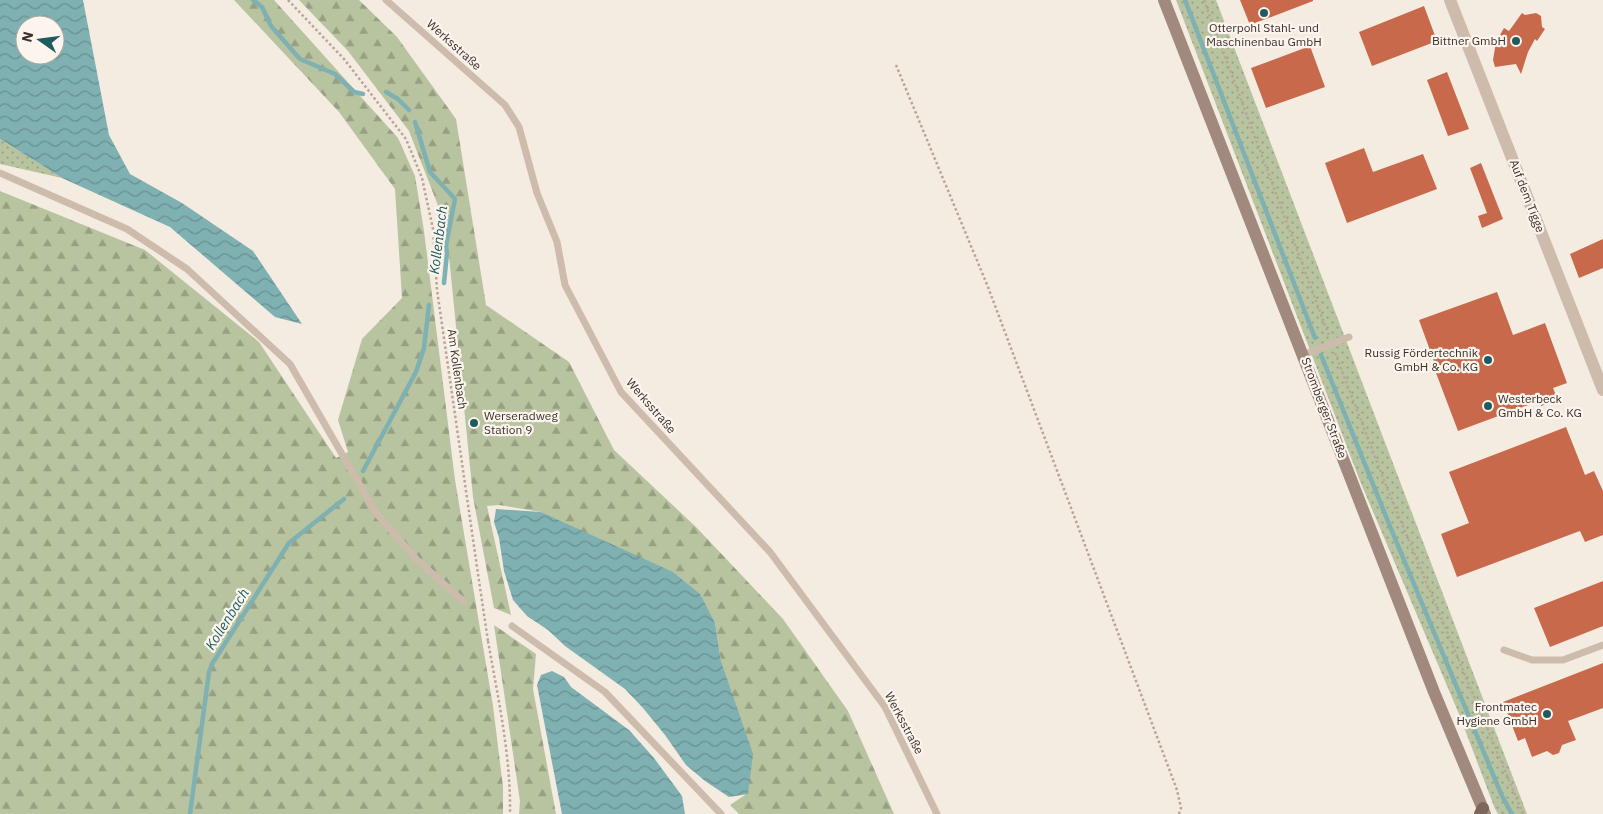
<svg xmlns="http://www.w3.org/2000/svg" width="1603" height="814" font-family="'IBM Plex Sans',sans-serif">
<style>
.grass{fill:url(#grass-dots)}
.forest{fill:url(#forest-firs)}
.water{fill:url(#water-waves);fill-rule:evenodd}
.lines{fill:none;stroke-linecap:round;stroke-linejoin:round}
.stream{stroke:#7fb0b2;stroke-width:4.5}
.building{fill:#c8694b}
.path{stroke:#b9a596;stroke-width:2.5;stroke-dasharray:2.5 2.5;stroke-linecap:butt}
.service{stroke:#cdbbac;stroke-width:7}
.minor{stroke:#cdbbac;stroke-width:12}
.secondary{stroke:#a18a7d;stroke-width:12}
.primary{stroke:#7d675c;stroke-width:12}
.path-bridge{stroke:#b9a596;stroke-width:2.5;stroke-dasharray:2.5 2.5;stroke-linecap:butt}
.poi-dot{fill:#1f5a5e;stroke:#fbf5ee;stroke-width:2}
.labels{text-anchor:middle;stroke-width:4.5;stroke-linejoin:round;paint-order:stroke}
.poi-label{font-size:12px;fill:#3b302b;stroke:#fbf5ee;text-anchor:end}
.street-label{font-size:12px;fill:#3b302b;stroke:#fbf5ee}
.water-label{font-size:14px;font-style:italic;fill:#1f5a5e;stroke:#fbf5ee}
</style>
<defs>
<pattern id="grass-dots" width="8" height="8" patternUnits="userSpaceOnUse" patternTransform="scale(1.25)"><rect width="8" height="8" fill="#b8c4a0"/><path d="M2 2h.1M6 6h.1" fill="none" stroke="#97a083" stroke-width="1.8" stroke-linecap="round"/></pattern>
<pattern id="forest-firs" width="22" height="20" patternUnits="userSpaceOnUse" patternTransform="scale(1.25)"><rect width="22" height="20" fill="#b8c4a0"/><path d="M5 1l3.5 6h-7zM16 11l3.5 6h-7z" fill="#97a083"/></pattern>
<pattern id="water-waves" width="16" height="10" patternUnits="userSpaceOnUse" patternTransform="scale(1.25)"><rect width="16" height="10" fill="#7fb0b2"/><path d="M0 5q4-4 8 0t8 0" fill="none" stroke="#699091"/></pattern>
</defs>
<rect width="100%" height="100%" fill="#f4ebe1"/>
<path class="grass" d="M1176 0H1216L1527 814H1498L1495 809 1459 714 1360 481Z
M0 139 62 178 0 164Z"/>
<path class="forest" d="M234 0H274L398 138 415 176 424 231 455 480 493 706 503 787V814H0V191L145 250 259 342 336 458 348 452 338 420 362 339 402 298 395 189 339 112Z
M299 0H359L397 37 456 119 486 305 569 362 614 450 696 527 783 619 848 711 894 814H739L730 805 748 793 731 691 721 661 715 623 541 512 499 505 487 506 511 615 494 608 473 497 446 226 409 131 348 51Z
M494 625 536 654 533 689 556 814H519L520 801Z"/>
<path class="water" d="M0 0H83L109 135 130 174 182 203 253 251 302 324 275 317 170 227 62 178 0 139ZM25 25H55V55H25Z
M496 509 541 512 673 572 700 594 715 623 721 661 753 754 748 794 729 797 705 781 686 765 665 735 643 708 625 689 565 646 548 630 527 616 513 600 504 571 499 538 494 522Z
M552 671 564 677 571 687 629 730 654 758 682 796 685 814H562L537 685 541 675Z"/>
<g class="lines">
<path class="stream" d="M253 0 262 7 271 26 300 59 335 74 354 92 363 94
M1185 0 1315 338
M386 92 398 99 409 110
M415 122 430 172 455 199 446 245 447 253 444 283
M1321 355 1389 524 1502 796 1512 814
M363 471 416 372 424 348 429 305
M190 814 209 672 212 664 289 543 344 499"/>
</g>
<path class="building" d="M1240 0H1313V1L1250 25Z
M1424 6 1437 41 1372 66 1359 32Z
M1522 13 1525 15 1536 13 1541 16 1542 27 1545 29 1537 41 1535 39 1528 52 1521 74 1516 64 1495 67 1493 60 1496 42 1504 28 1509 31Z
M1310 46 1325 87 1266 108 1251 68Z
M1447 72 1469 129 1448 136 1427 80Z
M1364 148 1373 172 1423 154 1437 189 1347 223 1325 163Z
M1481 163 1503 219 1482 228 1478 216 1487 213 1470 168Z
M1603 239V268L1579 278 1570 254Z
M1497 292 1513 335 1545 323 1567 383 1553 388 1558 400 1541 406 1539 401 1458 431 1433 365 1435 364 1419 320Z
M1566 427 1585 475 1594 471 1603 491V535L1585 542 1580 531 1577 532 1457 577 1441 534 1469 523 1449 472Z
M1603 581V626L1550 647 1534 608Z
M1603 663V708L1568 721 1576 740 1562 745 1559 753 1553 755 1547 751 1532 757 1525 738 1518 741 1503 702Z"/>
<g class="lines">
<path class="path" d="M288 0 344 59 406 139 422 178 433 229 437 290 478 574
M1204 0 1329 336
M896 65 988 287 1177 790 1181 808 1179 814
M1335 353 1387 488 1523 814
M488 641C498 698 511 756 510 814"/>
<path class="service" d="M386 0 505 105 519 127 537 193 557 242 565 285 621 392 770 552 885 707 937 814
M0 173 127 229 187 269 290 364 376 513 417 560 464 602
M1303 355 1349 337
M512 626 605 692 721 814
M1504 650 1532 660H1563L1603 645"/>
<path class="minor" d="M1450 0 1603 390"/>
<path class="secondary" d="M1164 0 1434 692 1485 814"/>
<path class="primary" d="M1480 814 1483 808"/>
<path class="path-bridge" d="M478 574 488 641"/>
</g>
<g class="poi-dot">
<circle cx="1264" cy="13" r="5"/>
<circle cx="1516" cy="41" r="5"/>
<circle cx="1488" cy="360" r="5"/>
<circle cx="1488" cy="406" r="5"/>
<circle cx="474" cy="423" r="5"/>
<circle cx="1547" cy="714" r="5"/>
</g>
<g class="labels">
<g class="poi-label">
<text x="1264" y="32" text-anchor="middle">Otterpohl Stahl- und<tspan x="1264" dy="14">Maschinenbau GmbH</tspan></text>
<text x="1506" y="45">Bittner GmbH</text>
<text x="1478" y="357">Russig Fördertechnik<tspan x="1478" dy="14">GmbH &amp; Co. KG</tspan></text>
<text x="1498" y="403" text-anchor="start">Westerbeck<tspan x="1498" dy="14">GmbH &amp; Co. KG</tspan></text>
<text x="484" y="420" text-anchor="start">Werseradweg<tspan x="484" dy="14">Station 9</tspan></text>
<text x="1537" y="711">Frontmatec<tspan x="1537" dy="14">Hygiene GmbH</tspan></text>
</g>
<g class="street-label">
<text transform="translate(454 45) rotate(42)" y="4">Werksstraße</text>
<text transform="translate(1527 196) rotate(69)" y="4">Auf dem Tigge</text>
<text transform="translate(457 369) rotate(82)" y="4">Am Kollenbach</text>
<text transform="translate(651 406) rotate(49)" y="4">Werksstraße</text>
<text transform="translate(1324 408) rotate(69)" y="4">Stromberger Straße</text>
<text transform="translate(904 723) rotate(62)" y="4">Werksstraße</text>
</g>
<g class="water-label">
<text transform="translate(438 240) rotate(-83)" y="5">Kollenbach</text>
<text transform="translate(227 619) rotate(-58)" y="5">Kollenbach</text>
</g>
</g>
<g transform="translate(40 40) rotate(284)"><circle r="24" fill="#fbf5ee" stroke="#aea6a0"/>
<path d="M0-4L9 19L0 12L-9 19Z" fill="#1f5a5e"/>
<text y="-8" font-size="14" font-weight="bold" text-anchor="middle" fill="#3b302b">N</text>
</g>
</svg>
